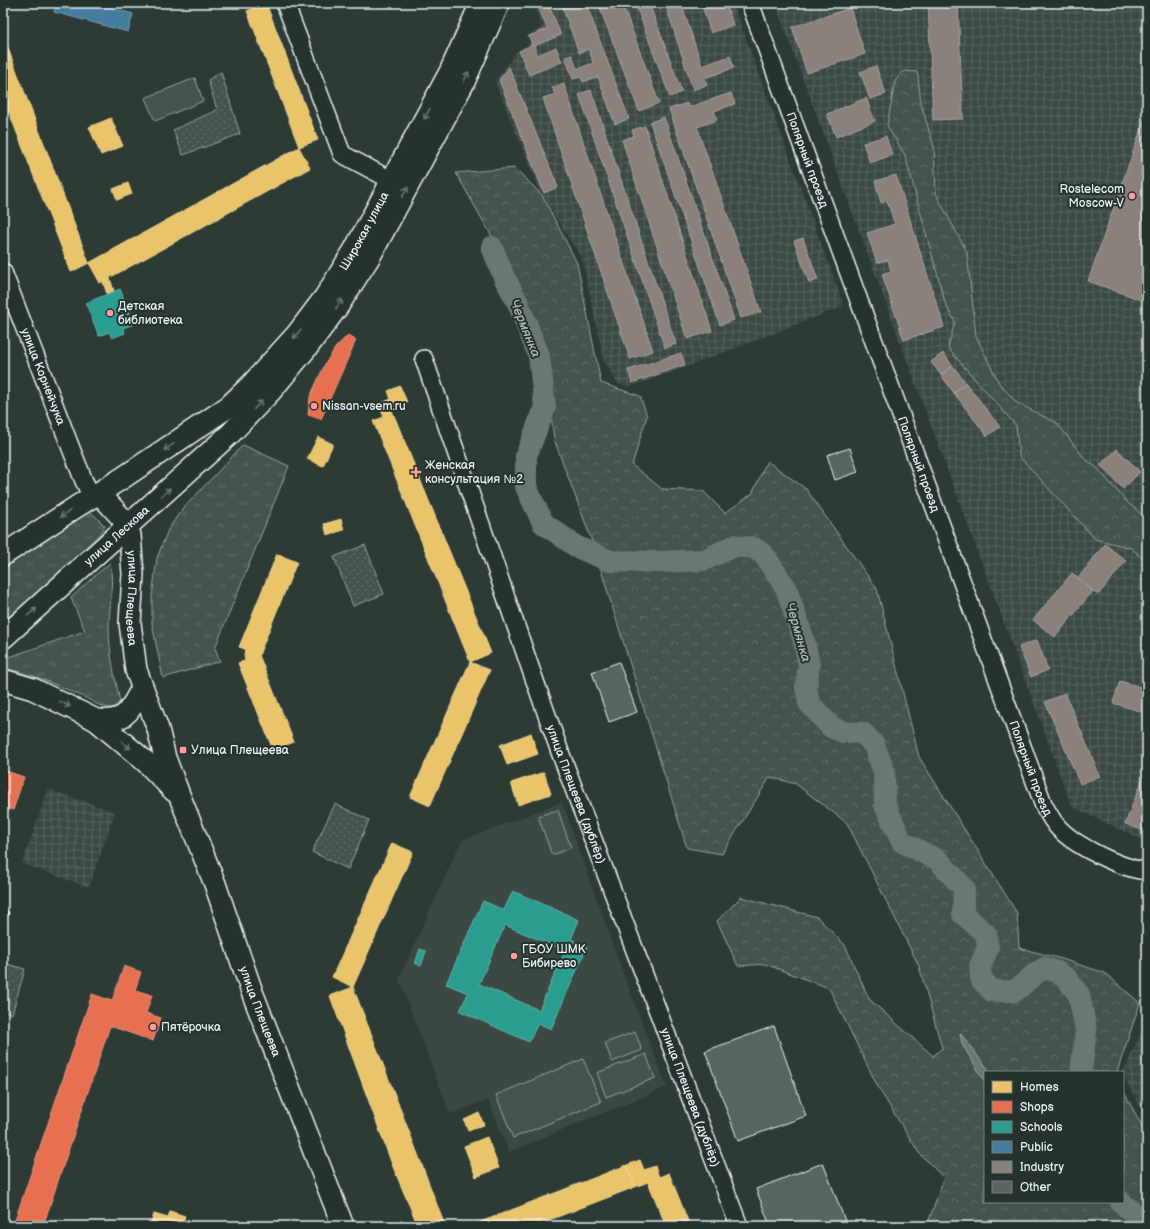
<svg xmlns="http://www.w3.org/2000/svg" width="1150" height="1229" font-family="'Balsamiq Sans',sans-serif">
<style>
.built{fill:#3b4843}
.industrial{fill:url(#industrial-grid)}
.grass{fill:url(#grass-tufts);stroke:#96a2a3}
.forest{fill:url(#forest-crowns);stroke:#96a2a3}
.park{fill:url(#park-dots);stroke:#96a2a3}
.garden{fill:#45524e;stroke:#96a2a3}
.water{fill:#6b7775;stroke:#9da8a9}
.homes{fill:#e9c46a;stroke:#e9d295}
.shops{fill:#e76f51;stroke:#e79683}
.schools{fill:#2a9d8f;stroke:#63b6ae;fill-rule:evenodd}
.public{fill:#457b9d;stroke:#769eb8}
.industry{fill:#8a817c;stroke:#a6a3a1}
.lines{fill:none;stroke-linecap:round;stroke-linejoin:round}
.river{stroke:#6b7775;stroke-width:22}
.building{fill:#596563;stroke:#e8f1f8}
.minor-casing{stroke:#e8f1f8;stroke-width:20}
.major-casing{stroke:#e8f1f8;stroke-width:24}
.minor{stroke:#26332d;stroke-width:17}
.major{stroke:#26332d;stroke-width:21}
.oneway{stroke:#6a7674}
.poi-dot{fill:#ff9aa2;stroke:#26332d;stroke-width:1.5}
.labels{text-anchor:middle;stroke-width:4;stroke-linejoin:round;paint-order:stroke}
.street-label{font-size:12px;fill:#e8f1f8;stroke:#26332d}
.poi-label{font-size:12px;fill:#e8f1f8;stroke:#26332d;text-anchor:start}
.water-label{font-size:13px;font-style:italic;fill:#b0babd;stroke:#26332d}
</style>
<defs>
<pattern id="industrial-grid" width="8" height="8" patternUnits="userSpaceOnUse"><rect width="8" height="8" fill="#3b4843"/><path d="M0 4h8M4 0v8" fill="none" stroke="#57635f"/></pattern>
<pattern id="grass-tufts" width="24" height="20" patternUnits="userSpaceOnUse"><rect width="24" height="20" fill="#45524e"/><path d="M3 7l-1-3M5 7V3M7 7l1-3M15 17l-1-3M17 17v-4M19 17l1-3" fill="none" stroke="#606b68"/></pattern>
<pattern id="forest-crowns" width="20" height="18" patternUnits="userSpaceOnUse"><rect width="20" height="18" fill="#45524e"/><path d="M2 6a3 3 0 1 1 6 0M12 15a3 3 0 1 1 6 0" fill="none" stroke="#606b68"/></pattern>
<pattern id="park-dots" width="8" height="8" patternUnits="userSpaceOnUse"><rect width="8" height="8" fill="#45524e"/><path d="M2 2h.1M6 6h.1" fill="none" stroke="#606b68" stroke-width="1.8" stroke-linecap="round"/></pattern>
</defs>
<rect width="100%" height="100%" fill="#2e3b35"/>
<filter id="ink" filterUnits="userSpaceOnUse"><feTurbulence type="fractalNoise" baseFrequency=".025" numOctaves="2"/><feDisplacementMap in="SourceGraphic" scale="8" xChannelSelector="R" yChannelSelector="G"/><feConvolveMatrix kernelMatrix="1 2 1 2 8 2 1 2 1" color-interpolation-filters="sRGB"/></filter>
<g filter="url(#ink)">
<path class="built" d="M562 802 625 979 667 1087 509 1152 488 1100 450 1114 399 979 456 852 463 840Z"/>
<path class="industrial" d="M533 3H733L844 306 678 370 629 387 618 384 604 361 582 259 542 195 495 82 517 51 530 43 527 36 542 27Z
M775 3H1147V842L1072 807Z
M48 789 115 812 89 887 22 864Z
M1147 1020V1119L1123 1075V1072Z"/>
<path class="grass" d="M243 445 289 466 215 648 220 661 163 678 152 624V597L157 558 168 530 180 512Z
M90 511 105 526 101 533 25 604 3 621V569Z
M110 563C114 584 109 607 109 628 109 653 115 678 120 702L113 708C100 708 93 701 82 696 56 685 31 673 3 668V659L85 631 71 598 91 579Z"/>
<path class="forest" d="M904 71 917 72 918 77 921 104 934 147 936 192 938 198 967 252 976 336 999 383 1017 403 1057 423 1085 459 1096 467 1127 502 1147 519V559L1141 557 1131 548 1095 539 1019 456 1016 426 1012 421 951 352 948 346 955 322 945 303 905 155 887 126 895 81Z
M515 168 542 195 577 263 601 383 640 396 647 416 632 465 662 489 703 491 725 513 752 494 767 461 806 489 877 589 919 757 1017 913 1019 948 1062 959 1105 973 1140 1003 1117 1072H985V1202H1123V1090L1147 1136V1226H927L944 1178 919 1153 879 1089 829 988 765 964 738 966 717 921 741 897 817 917 845 945 869 999 933 1056 942 1048 919 966 847 823 796 784 770 777 722 854 687 848 592 541 554 439 543 349 503 256 456 173Z"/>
<path class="park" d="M221 72 240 134 183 155 173 130 217 110 208 80Z
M365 545 384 594 353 606 334 557Z
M335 804 369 820 348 869 312 852Z
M3 963 25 969 12 1014 3 1011Z"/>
<path class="garden" d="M195 78 203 101 155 121 145 98Z
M558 810 571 848 552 855 538 816Z
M635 1032 642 1050 612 1062 605 1043Z
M646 1054 655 1078 606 1097 597 1073Z
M583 1059 601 1102 513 1138 496 1095Z"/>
<path class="water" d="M960 1033 990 1072H985V1082L962 1044Z"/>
<path class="homes" d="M266 3 318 140 299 147 247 11Z
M3 35 89 263 71 272 3 97Z
M111 118 123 146 101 155 89 127Z
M299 147 310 168 100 283 89 263Z
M128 183 132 194 117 200 113 189Z
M110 278 114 291 107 294 103 282Z
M400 386 407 402 391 408 491 653 470 662 373 421 384 417 379 404 391 399 388 391Z
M318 437 333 444 323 466 307 459Z
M341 519 344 530 327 535 324 524Z
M277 554 297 562 259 655 294 742 273 750 238 663 245 661 244 655 245 649 239 647Z
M470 662 490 670 430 806 410 797Z
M531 733 538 754 507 765 500 745Z
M544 772 551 794 518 805 511 783Z
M392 843 413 852 353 987 332 977Z
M3 910 9 912 3 932Z
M353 987 419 1157 445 1226H418L393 1167 330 996Z
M479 1113 484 1125 468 1131 464 1120Z
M487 1137 499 1168 476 1177 464 1146Z
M640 1160 644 1170 655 1166 659 1177 669 1173 690 1226H666L648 1182 635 1187 627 1165Z
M627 1165 635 1187 534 1226H470Z
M170 1211 185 1216 182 1226H150L154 1214 168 1218Z"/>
<path class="shops" d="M348 335 356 340 321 419 308 415 310 397 325 364 336 347Z
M3 770 24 777 13 810 3 807Z
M124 966 141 972 135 990 152 995 146 1013 161 1018 153 1041 110 1026 43 1226H13L92 994 112 1001Z"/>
<path class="schools" d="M120 289 134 324 123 328 125 333 112 338 109 332 99 336 86 303Z
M513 891 579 920 571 939 587 947 551 1029 538 1023 529 1042 460 1011 468 993 446 984 483 901 504 910ZM505 925 565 951 539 1010 479 984Z
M420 949 426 951 421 966 415 963Z"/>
<path class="public" d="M57 3H100V5L133 14 128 32 54 12Z"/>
<path class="industry" d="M537 3H548L561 35 534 46 538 55 556 47 562 62 529 75 519 51 532 45 529 36 547 29Z
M561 3H586L629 119 615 124 598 77 583 82 581 77 573 79 565 57 572 55 577 69 593 63 589 49 579 53Z
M598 3H622L659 103 639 111Z
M635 3H649L682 92 670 97Z
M665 3H681L702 66 730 56 734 68 704 78 707 85 693 90Z
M701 3H726L733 25 711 33Z
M928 3H958L963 119 933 120Z
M850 8 865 54 807 73 792 27Z
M876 66 886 94 870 99 860 72Z
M509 67 558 187 544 193 499 80Z
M564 84 653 351 630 359 543 98 555 94 552 87Z
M591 90 676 344 665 348 579 94Z
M731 93 735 104 714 111 717 120 697 127 761 312 741 318 669 109 687 103 689 107Z
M866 98 875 121 836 137 827 114Z
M1147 112V302L1088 281Z
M664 117 734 320 720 325 650 122Z
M645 126 712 331 687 339 622 140 634 136 632 130Z
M886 136 892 155 870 163 863 143Z
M896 175 944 327 904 340 882 274 891 271 888 260 877 263 867 233 895 224 887 201 881 203 875 181Z
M803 238 818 280 809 283 794 241Z
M681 353 685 365 632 383 628 370Z
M943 353 953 366 941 375 931 362Z
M953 366 966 383 954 393 941 375Z
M966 383 1000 427 987 436 954 393Z
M1117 449 1140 472 1123 489 1100 465Z
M1105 544 1126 561 1098 595 1078 578Z
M1072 573 1093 591 1055 637 1033 620Z
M1037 640 1048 670 1031 677 1019 647Z
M1120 681 1147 689 1146 713 1113 703Z
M1065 693 1100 776 1080 784 1045 702Z
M1147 768V832L1125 824Z"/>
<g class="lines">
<path class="river" d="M492 247 504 277 518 303 539 356 545 407 526 456V487L543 523 577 547 610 561 658 562 704 560 734 546 754 548 764 555 786 588 804 641 809 665 806 687 809 703 831 727 843 732 863 733 874 745 884 771 885 805 902 842 938 860 964 888 963 914 986 934 988 948 980 966 981 979 992 991H1015L1035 974 1045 968 1057 972 1067 979 1079 995 1086 1030 1081 1072
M1121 1202 1147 1226"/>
</g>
<path class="building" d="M850 448 858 472 835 480 827 455Z
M619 662 637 712 609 722 592 672Z
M774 1026 806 1116 738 1141 705 1051Z
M823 1163 847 1226H770L756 1189Z"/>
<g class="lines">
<g class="minor-casing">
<g id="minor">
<path d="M285 3 342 154 387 178 391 182"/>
<path id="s1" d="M750 3 1044 806C1048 812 1051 819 1056 825 1072 845 1122 869 1147 871"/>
<path id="s2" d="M3 272 72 451 84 481 92 497"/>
<path id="s3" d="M424 359 530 667 560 752 739 1226"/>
</g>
</g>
<g class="major-casing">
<g id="major">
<path id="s4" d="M99 493 122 518 130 535 133 574 130 623 136 670 158 729 165 758 180 797 215 884 252 992 343 1226"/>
<path id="s5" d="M3 555 76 507 121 479 228 407 251 385 297 334 325 297 355 249 450 72 481 3"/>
<path id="s6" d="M3 638 231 433 270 392 309 345 338 306 370 256 464 82 499 3"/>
<path d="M3 680 33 689 96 720 146 762 174 791"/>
<path d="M96 720C126 723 129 712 142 688"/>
</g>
</g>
<use href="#minor" class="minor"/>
<use href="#major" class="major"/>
</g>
<defs><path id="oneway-shaft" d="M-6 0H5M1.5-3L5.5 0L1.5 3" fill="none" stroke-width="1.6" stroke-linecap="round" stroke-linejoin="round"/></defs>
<g class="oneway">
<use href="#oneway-shaft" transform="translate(466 77) rotate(-65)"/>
<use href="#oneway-shaft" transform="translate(427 114) rotate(118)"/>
<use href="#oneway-shaft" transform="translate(405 192) rotate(-62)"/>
<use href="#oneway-shaft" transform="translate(339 304) rotate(-56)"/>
<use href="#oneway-shaft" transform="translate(297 334) rotate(129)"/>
<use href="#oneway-shaft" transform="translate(258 405) rotate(-46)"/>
<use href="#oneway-shaft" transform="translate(169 447) rotate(146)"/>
<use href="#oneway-shaft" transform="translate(166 492) rotate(-42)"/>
<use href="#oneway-shaft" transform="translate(65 514) rotate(146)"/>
<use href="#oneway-shaft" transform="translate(32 612) rotate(-41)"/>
<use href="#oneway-shaft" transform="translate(65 704) rotate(27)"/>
<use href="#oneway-shaft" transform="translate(126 745) rotate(42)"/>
</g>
</g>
<g class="poi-dot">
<circle cx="1132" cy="196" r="4"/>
<circle cx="110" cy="313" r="4"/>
<circle cx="314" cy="406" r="4"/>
<path d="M414 466h4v4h4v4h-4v4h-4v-4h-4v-4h4z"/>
<rect x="179" y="746" width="8" height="8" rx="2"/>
<circle cx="514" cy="956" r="4"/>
<circle cx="153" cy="1027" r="4"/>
</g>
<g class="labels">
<g class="street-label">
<text dy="4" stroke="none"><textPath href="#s1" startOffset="167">Полярный проезд</textPath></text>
<text dy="4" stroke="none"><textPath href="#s5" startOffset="493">Широкая улица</textPath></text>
<text dy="4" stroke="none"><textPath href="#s2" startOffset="112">улица Корнейчука</textPath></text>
<text dy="4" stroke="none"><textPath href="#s1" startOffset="491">Полярный проезд</textPath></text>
<text dy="4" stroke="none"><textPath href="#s6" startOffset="153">улица Лескова</textPath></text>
<text dy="4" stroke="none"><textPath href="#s4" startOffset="116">улица Плещеева</textPath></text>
<text dy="4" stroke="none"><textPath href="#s1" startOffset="815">Полярный проезд</textPath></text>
<text dy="4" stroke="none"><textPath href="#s3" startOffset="461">улица Плещеева (дублёр)</textPath></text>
<text dy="4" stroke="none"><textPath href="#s4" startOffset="552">улица Плещеева</textPath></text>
<text dy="4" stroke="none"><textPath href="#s3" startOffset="785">улица Плещеева (дублёр)</textPath></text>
</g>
<g class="poi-label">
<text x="1124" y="193" text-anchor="end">Rostelecom<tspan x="1124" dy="14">Moscow-V</tspan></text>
<text x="118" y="310">Детская<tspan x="118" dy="14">библиотека</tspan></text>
<text x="322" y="410">Nissan-vsem.ru</text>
<text x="425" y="469">Женская<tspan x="425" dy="14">консультация №2</tspan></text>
<text x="191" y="754">Улица Плещеева</text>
<text x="522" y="953">ГБОУ ШМК<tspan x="522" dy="14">Бибирево</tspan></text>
<text x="161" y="1031">Пятёрочка</text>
</g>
<g class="water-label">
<text transform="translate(526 328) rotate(68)" y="5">Чермянка</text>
<text transform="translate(799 632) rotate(74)" y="5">Чермянка</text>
</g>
</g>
<rect width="1150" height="1229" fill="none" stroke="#26332d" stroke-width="16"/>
<rect x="8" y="8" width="1134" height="1213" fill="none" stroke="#e8f1f8" stroke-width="1.5" filter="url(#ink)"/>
<rect x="984" y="1071" width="140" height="132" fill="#26332d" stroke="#747f7e"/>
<rect x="992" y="1081" width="20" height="12" fill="#e9c46a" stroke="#747f7e"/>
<text x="1020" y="1091" font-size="12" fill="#e8f1f8">Homes</text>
<rect x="992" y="1101" width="20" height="12" fill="#e76f51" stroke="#747f7e"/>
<text x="1020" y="1111" font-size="12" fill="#e8f1f8">Shops</text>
<rect x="992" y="1121" width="20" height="12" fill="#2a9d8f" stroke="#747f7e"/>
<text x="1020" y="1131" font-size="12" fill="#e8f1f8">Schools</text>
<rect x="992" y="1141" width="20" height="12" fill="#457b9d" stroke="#747f7e"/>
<text x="1020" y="1151" font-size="12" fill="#e8f1f8">Public</text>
<rect x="992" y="1161" width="20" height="12" fill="#8a817c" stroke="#747f7e"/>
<text x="1020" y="1171" font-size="12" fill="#e8f1f8">Industry</text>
<rect x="992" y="1181" width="20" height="12" fill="#596563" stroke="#747f7e"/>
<text x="1020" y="1191" font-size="12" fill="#e8f1f8">Other</text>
</svg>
